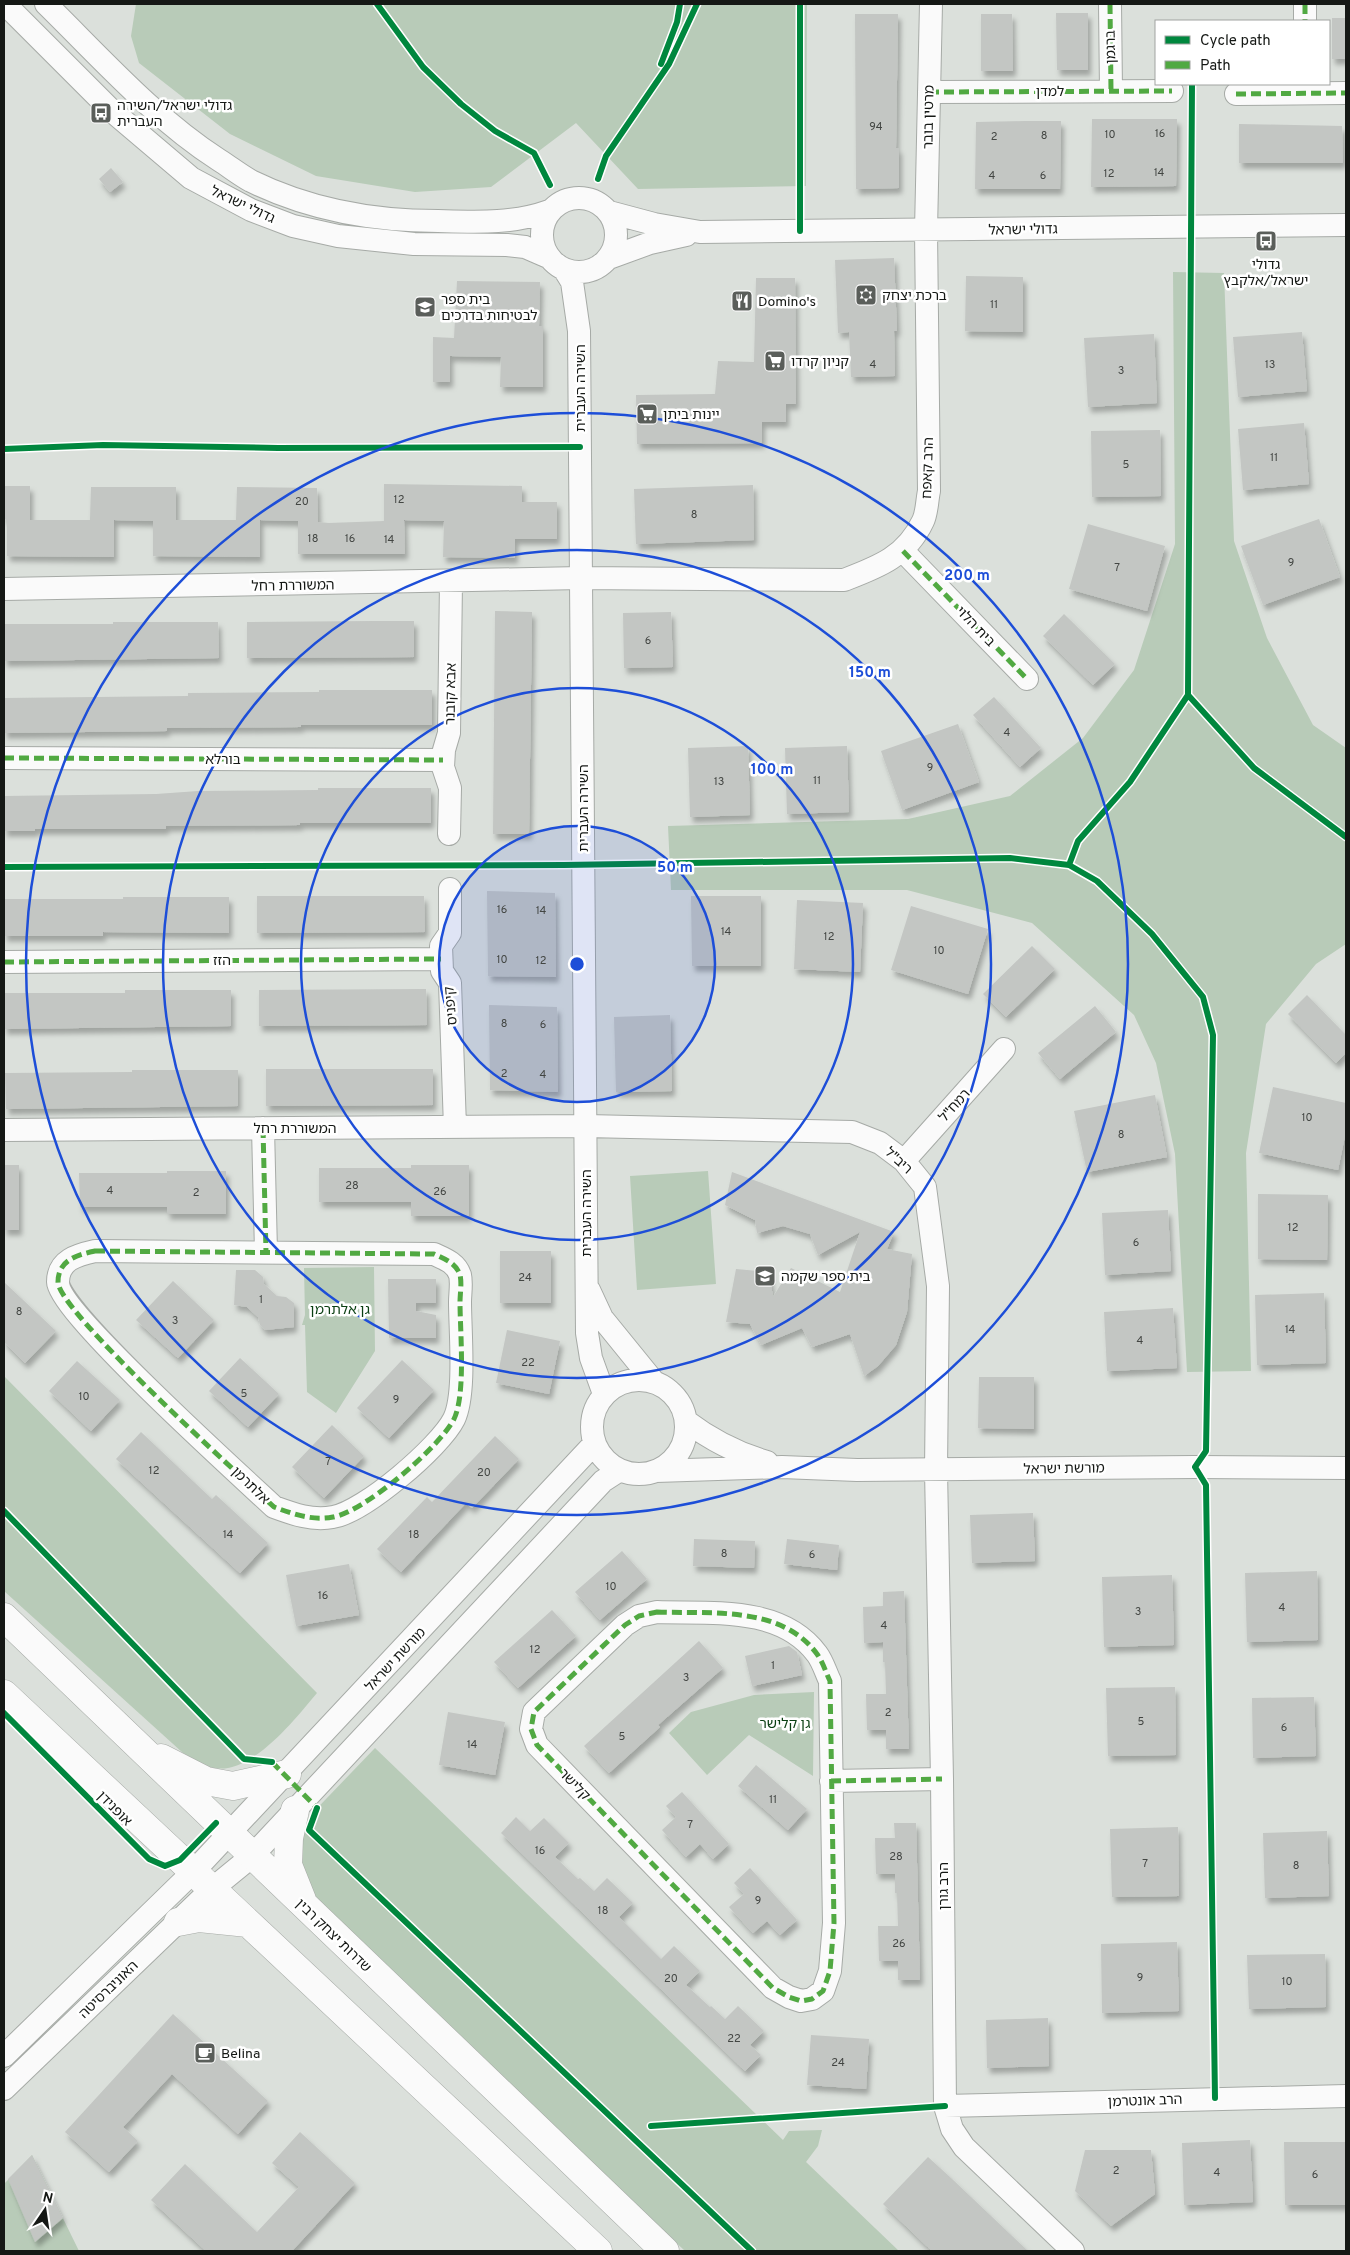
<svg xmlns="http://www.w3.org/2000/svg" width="1350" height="2255" font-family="Overpass,'Noto Sans Hebrew',sans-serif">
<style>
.green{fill:#b8cbb8}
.building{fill:#c3c6c3;filter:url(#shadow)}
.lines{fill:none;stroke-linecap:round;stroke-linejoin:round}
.minor-casing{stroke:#a6aaa6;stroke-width:24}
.major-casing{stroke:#a6aaa6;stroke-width:29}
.minor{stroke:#fafafa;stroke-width:22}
.major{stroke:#fafafa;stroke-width:28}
.quiet{stroke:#51a942;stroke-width:5;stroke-dasharray:10 5;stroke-linecap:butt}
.cycleway-casing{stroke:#fff;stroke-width:9}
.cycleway{stroke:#00873e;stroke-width:6}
.ring{fill:none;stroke:#1d4ed8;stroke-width:2.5}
.labels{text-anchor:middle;stroke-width:5;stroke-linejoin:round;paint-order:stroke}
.number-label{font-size:11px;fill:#434643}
.street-label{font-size:14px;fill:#151815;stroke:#fff}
.poi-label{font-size:14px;fill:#151815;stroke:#fff;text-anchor:start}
.park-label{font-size:14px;fill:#0a3f12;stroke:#fff}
.centre{fill:#1d4ed8;stroke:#fff;stroke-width:2.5}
.ring-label{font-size:15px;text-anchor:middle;font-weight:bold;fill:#1d4ed8;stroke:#fff;stroke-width:5;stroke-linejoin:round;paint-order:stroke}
</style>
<defs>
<filter id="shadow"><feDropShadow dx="3" dy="5.5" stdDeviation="2.5" flood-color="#0004"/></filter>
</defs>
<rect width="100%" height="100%" fill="#dbe0db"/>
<path class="green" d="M136 4H807L806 186 638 189 576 123 491 187 415 192 316 176 230 134 139 63 131 36Z
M1173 272 1224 273 1234 541 1267 638 1313 725 1346 748V944L1316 964 1266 1024 1246 1153 1251 1371 1187 1372 1175 1154 1156 1063 1134 1015 1032 923 907 890H671L668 826 908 819 1010 796 1083 738 1134 670 1175 544Z
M708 1171 716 1284 637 1290 630 1176Z
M374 1267 375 1351 336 1413 307 1392 305 1325H302L305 1315 304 1268Z
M4 1376 317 1693C295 1719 249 1779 210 1767 201 1764 191 1757 183 1753L4 1591Z
M814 1692 813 1776 749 1735 707 1775 669 1733 691 1712 754 1695Z
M375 1748 783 2140 789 2131 822 2130 818 2146 806 2162 899 2251H685L318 1904 297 1858 302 1824Z
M32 2155 79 2251H4V2184Z"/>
<path class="building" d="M1056 13H1088V70H1057Z
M855 14H898L896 148H899V188L856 189Z
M981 14H1012L1013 71H981Z
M1332 18H1346V59H1332Z
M1092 119H1177L1176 186 1091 187Z
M1026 121H1061L1060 189H975L976 122Z
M1239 124 1342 126 1343 163H1239Z
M111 168 123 182 110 192 99 179Z
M894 258 897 331H894L895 376 851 377 849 332 838 333 835 260Z
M966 276 1023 277V332L965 331Z
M756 278H795L796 404H786V422H762V443L637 444 636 395 715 394 718 361 754 362Z
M457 281 540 282 539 326H543V387H500L501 357 450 356V382H433V337L454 338Z
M1302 332 1307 391 1238 397 1233 337Z
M1154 334 1157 403 1088 407 1084 338Z
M1304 423 1309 484 1243 490 1238 429Z
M1160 430 1161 496 1092 497 1091 431Z
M384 484 522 486V502H557V539H515V558L443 557 444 521 404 520 405 554H298V521L260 520V557L153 556V521L114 520V557L7 556V519H4V486H30V520H90L91 487H176V520H236L237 487 317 488 318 522 329 523 384 521Z
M753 485 754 540 636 544 634 489Z
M1319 519 1340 577 1263 605 1241 546Z
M1088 524 1165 546 1147 611 1069 589Z
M495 611 532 612 529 834H493Z
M671 612 673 667 624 668 623 613Z
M1064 614 1115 664 1093 685 1043 636Z
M373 621H414V657L247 658V622Z
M113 622H218L219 658 4 661V624H113Z
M319 690H432V725H301V727L167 728V731L4 733V698L188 696V693L319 692Z
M994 697 1041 748 1020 767 973 715Z
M958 724 979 782 902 810 881 751Z
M748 746 750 815 690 817 688 748Z
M847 746 849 812 787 814 785 748Z
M318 788H431V823H300V825L166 826V829H35V831H4V796L156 794 198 791 318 790Z
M487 891 555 893 556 977 488 976Z
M257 896H424L425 932 257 933Z
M691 896H761V966H692Z
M123 897H229V933L103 932V936H4V899H123Z
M797 900 863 903 860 972 794 969Z
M911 906 988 929 968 994 891 970Z
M1032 946 1055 969 1006 1017 983 994Z
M426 989 427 1025 259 1026V990Z
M125 990H231V1026L4 1029V993H125Z
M1307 995 1346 1035V1053L1336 1063 1288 1014Z
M489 1005 557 1007 558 1092 490 1090Z
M1095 1006 1116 1032 1060 1079 1038 1053Z
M670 1015 672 1091 616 1092 614 1017Z
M266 1069H433V1105L266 1106Z
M132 1070H238V1106L6 1109 5 1073 132 1072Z
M1273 1087 1346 1103V1131L1338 1170 1259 1153Z
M1155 1095 1167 1157 1087 1172 1074 1111Z
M4 1165H19V1230H4Z
M411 1165H469V1216H411V1202H319V1168H411Z
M167 1171H226V1214H167V1207H80L79 1173H167Z
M732 1172 894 1232 887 1249 912 1254 907 1312 896 1345 878 1366 864 1376 850 1334 812 1347 802 1328 761 1345 750 1324 726 1322 736 1269 769 1272 773 1297 791 1268 840 1292 860 1232 818 1255 810 1234 783 1226 757 1233 755 1220 725 1205Z
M1258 1194 1328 1195 1327 1260 1258 1259Z
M1168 1210 1171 1271 1105 1275 1102 1213Z
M500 1251H551V1303H500Z
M236 1270H255L263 1277 264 1284 277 1296 286 1297 294 1303V1327L265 1330 260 1325 258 1317 247 1307 234 1305Z
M388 1279H436V1303H416V1311L436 1315V1338H389Z
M173 1281 214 1320 178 1358 136 1320Z
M4 1282 56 1331 25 1363 4 1342Z
M1324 1293 1326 1363 1257 1365 1255 1295Z
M1173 1308 1177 1368 1107 1371 1104 1312Z
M507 1330 560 1341 549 1394 496 1383Z
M240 1358 279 1394 248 1427 209 1391Z
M402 1360 434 1390 389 1438 357 1408Z
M77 1361 120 1400 91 1431 49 1391Z
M979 1377H1034V1429L978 1428Z
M332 1425 364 1456 324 1498 292 1467Z
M141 1432 212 1499 216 1495 268 1543 240 1573 116 1459Z
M495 1436 519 1459 472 1508 466 1503 401 1572 377 1549 427 1497 432 1502Z
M1033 1513 1035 1561 972 1563 970 1515Z
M694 1539 755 1541 754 1568 693 1566Z
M787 1539 839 1545 837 1570 784 1564Z
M622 1551 647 1579 600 1620 575 1592Z
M349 1564 359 1615 296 1626 286 1575Z
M1317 1571 1318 1640 1247 1642 1245 1573Z
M1172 1575 1174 1645 1104 1647 1102 1577Z
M904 1591 909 1749H886V1730H867L866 1694H886L885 1662H883V1642L864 1643 863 1607 883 1606V1592Z
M552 1610 576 1636 518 1688 494 1662Z
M699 1641 723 1668 658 1725 660 1727 609 1773 584 1746Z
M789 1646 797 1652 802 1675 752 1686 745 1656Z
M1175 1687 1176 1755 1108 1756 1106 1688Z
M1314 1697 1316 1756 1253 1758 1252 1698Z
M448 1712 505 1722 495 1775 439 1765Z
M756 1765 807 1809 788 1830 738 1786Z
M682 1792 729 1844 713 1859 700 1844 686 1857 662 1830 676 1817 666 1806Z
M516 1817 530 1831 544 1818 569 1843 555 1857 578 1879 580 1878 594 1891 607 1878 633 1903 619 1917 661 1959 674 1946 700 1971 686 1985 710 2007 711 2006 725 2019 738 2006 764 2031 750 2045 761 2055 745 2071 501 1833Z
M894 1823H916L920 1980H898V1961H879L878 1926H898L897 1893H895V1874H876L875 1838H895Z
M1178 1827 1179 1896 1112 1897 1110 1829Z
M1327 1831 1329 1896 1265 1898 1263 1833Z
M750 1868 797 1920 780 1935 767 1921 753 1933 729 1907 744 1894 734 1883Z
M1177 1942 1179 2011 1102 2013 1101 1944Z
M1325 1954 1326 2007 1249 2009 1247 1955Z
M173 2014 268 2101 238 2134 172 2074 123 2127 138 2141 109 2172 65 2132Z
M1048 2018 1049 2066 987 2068 986 2020Z
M811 2035 869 2039 866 2089 807 2085Z
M300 2132 355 2183 292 2251H206L151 2200 185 2164 257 2232 299 2187 272 2163Z
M1250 2140 1253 2202 1184 2205 1182 2143Z
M1284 2142H1346V2205H1285Z
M1085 2150H1151L1155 2194 1111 2226 1075 2191Z
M32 2155 63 2218 35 2242 8 2179Z
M928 2157 951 2178 1028 2251H932L883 2204Z"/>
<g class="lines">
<g class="minor-casing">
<path id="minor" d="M5 4 112 111 191 178 251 210 293 226 338 236 414 244 507 245 525 247 548 257
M46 4C101 58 154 118 219 160 230 167 240 175 251 181 308 209 374 221 438 221 476 222 513 224 549 211
M1110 4 1111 91
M1305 4V21
M929 92 1172 91
M1236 94 1346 93
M542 235a37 37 0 1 1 74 0a37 37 0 1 1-74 0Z
M609 212 654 224 700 232 1346 225
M609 258 650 243 686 235
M564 269 572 282 579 331 587 1333 591 1358 604 1394
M903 551 1027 679
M4 589 581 578 844 580C878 567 906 557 923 521 927 513 927 500 929 491L926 230 931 4
M4 758 443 760
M449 834 450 788 443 767 444 750 449 733 451 582
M450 889V933L441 946 442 971 450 983 455 1127
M4 962 441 959
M263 1128 266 1252
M4 1130 586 1126 852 1132 880 1143 904 1161 925 1187 938 1286 936 1470 942 1779 945 2106 952 2129 964 2147 1073 2251
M904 1161 1004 1049
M95 1251 434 1254C445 1259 456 1263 460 1275 462 1283 460 1294 460 1302 460 1331 466 1394 454 1419 440 1447 364 1512 333 1517 312 1521 293 1514 274 1507 242 1477 58 1311 58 1282 58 1260 77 1255 95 1251Z
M589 1290 602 1318 654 1382
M592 1427a47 47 0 1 1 94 0a47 47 0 1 1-94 0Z
M686 1421C711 1440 736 1453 767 1462
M656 1471 782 1467 857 1470 1195 1467 1346 1468
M657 1612C710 1614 781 1605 817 1654 823 1662 826 1673 830 1681L834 1923 830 1971 823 1991 812 1999 801 2001 789 1997 773 1988 537 1745 531 1729 534 1712 625 1625 639 1616Z
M831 1781 942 1779
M4 2056 193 1872 594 1444
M4 2089 212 1889 251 1857 603 1481 620 1470
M945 2106 1346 2096"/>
</g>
<g class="major-casing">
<path id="major" d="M4 1617 665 2251
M4 1694 598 2251
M161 1758 206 1781 233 1786 287 1774
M295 1810 289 1838 288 1865 302 1900
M178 1922 199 1918 248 1923"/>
</g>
<use href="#minor" class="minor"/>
<use href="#major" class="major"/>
<path class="quiet" d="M1110 4 1111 91
M1305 4V21
M929 92 1172 91
M1236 94 1346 93
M903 551 1027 679
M4 758 443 760
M4 962 441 959
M263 1128 266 1252
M95 1251 434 1254C445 1259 456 1263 460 1275 462 1283 460 1294 460 1302 460 1331 466 1394 454 1419 440 1447 364 1512 333 1517 312 1521 293 1514 274 1507 242 1477 58 1311 58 1282 58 1260 77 1255 95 1251Z
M657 1612C710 1614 781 1605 817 1654 823 1662 826 1673 830 1681L834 1923 830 1971 823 1991 812 1999 801 2001 789 1997 773 1988 537 1745 531 1729 534 1712 625 1625 639 1616Z
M272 1762 317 1808
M831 1781 942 1779"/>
<g class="cycleway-casing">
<path id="cycleway" d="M377 4 423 67 461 104 495 131 534 153 550 185
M661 64 677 22 680 4
M1192 84 1188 695 1254 768 1346 837
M598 179 606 156 669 64 697 4
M800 231V4
M4 449 103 445 278 448 580 447
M1069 865 1078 841 1130 782 1188 695
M4 867 564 865 1010 858 1069 865 1097 881 1152 934 1203 997 1213 1035 1206 1451 1195 1467 1206 1485 1215 2098
M4 1511 244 1759 272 1762
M4 1713 149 1859 165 1866 180 1860 216 1823
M317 1808 309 1830 752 2251
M651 2126 945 2106"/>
</g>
<use href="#cycleway" class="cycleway"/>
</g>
<circle cx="577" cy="964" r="138" fill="#1d4ed8" fill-opacity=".12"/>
<g class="ring">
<circle cx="577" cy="964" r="138"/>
<circle cx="577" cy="964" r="276"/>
<circle cx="577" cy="964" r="414"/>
<circle cx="577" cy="964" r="551"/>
</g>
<defs>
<g id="bus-square" transform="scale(1.125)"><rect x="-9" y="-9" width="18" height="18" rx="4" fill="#5a5e5a" stroke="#fff"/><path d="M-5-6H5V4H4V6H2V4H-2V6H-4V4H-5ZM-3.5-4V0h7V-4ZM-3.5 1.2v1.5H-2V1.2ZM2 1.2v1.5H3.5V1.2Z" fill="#fff"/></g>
<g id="synagogue-square" transform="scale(1.125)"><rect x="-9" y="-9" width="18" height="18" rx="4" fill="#5a5e5a" stroke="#fff"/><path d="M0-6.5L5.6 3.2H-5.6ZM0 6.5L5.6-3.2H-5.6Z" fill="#fff"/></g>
<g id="restaurant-square" transform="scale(1.125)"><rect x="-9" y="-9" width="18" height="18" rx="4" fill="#5a5e5a" stroke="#fff"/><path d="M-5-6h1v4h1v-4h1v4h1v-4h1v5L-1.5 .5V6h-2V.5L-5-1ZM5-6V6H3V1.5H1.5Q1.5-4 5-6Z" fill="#fff"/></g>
<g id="school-square" transform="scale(1.125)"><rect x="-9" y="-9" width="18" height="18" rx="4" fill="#5a5e5a" stroke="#fff"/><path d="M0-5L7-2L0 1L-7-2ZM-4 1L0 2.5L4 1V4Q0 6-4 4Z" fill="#fff"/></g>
<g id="supermarket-square" transform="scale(1.125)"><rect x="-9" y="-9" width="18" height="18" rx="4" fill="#5a5e5a" stroke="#fff"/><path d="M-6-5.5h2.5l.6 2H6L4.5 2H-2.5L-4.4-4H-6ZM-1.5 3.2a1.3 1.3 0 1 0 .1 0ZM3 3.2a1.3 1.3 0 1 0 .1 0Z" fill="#fff"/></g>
<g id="cafe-square" transform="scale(1.125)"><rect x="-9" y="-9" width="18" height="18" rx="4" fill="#5a5e5a" stroke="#fff"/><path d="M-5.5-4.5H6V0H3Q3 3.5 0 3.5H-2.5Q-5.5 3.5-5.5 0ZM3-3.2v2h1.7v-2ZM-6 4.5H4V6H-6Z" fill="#fff"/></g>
</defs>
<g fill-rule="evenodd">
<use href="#bus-square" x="101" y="113"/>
<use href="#bus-square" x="1266" y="241"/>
<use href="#synagogue-square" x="866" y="295"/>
<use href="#restaurant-square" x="742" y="301"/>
<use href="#school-square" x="425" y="307"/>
<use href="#supermarket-square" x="775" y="361"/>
<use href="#supermarket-square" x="647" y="414"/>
<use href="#school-square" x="765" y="1276"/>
<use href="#cafe-square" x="205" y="2053"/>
</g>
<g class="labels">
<g class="number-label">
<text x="876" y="130">94</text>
<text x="1160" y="137">16</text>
<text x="1110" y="138">10</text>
<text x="1044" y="139">8</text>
<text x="994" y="140">2</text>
<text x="1159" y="176">14</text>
<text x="1109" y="177">12</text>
<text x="992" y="179">4</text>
<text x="1043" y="179">6</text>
<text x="994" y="308">11</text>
<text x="873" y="368">4</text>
<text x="1270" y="368">13</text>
<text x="1121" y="374">3</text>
<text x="1274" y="461">11</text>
<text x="1126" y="468">5</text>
<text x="399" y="503">12</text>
<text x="302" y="505">20</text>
<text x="694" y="518">8</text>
<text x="313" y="542">18</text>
<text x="350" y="542">16</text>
<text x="389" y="543">14</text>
<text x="1291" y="566">9</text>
<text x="1117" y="571">7</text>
<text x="648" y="644">6</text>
<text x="1007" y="736">4</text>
<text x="930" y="771">9</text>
<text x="817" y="784">11</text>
<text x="719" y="785">13</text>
<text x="502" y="913">16</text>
<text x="541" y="914">14</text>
<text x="726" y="935">14</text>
<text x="829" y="940">12</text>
<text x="939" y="954">10</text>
<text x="502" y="963">10</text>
<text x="541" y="964">12</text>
<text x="504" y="1027">8</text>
<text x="543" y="1028">6</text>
<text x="504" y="1077">2</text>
<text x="543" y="1078">4</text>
<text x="1307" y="1121">10</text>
<text x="1121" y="1138">8</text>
<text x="352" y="1189">28</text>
<text x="110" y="1194">4</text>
<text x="440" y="1195">26</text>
<text x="196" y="1196">2</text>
<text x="1293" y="1231">12</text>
<text x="1136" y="1246">6</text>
<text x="525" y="1281">24</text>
<text x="261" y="1303">1</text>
<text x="19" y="1315">8</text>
<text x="175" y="1324">3</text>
<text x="1290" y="1333">14</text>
<text x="1140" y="1344">4</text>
<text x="528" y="1366">22</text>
<text x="244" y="1397">5</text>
<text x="84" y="1400">10</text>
<text x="396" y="1403">9</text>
<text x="328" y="1465">7</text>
<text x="154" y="1474">12</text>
<text x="484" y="1476">20</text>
<text x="228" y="1538">14</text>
<text x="414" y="1538">18</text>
<text x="724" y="1557">8</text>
<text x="812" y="1558">6</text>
<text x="611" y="1590">10</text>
<text x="323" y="1599">16</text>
<text x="1282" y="1611">4</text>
<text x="1138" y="1615">3</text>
<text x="884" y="1629">4</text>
<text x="535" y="1653">12</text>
<text x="773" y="1669">1</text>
<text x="686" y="1681">3</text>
<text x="888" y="1716">2</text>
<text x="1141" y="1725">5</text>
<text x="1284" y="1731">6</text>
<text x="622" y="1740">5</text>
<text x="472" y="1748">14</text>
<text x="773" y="1803">11</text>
<text x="690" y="1828">7</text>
<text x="540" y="1854">16</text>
<text x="896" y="1860">28</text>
<text x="1145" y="1867">7</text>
<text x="1296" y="1869">8</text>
<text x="758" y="1904">9</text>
<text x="603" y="1914">18</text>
<text x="899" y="1947">26</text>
<text x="1140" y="1981">9</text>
<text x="671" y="1982">20</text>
<text x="1287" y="1985">10</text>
<text x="734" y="2042">22</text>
<text x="838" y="2066">24</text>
<text x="1116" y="2174">2</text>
<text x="1217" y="2176">4</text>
<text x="1315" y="2178">6</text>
</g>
<g class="street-label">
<text transform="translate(1110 47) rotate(-91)" y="5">ברגמן</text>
<text x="1050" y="96">למדן</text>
<text transform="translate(928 117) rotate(-89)" y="5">מרטין בובר</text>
<text transform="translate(243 204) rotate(25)" y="5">גדולי ישראל</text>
<text transform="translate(1023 229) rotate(-1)" y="5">גדולי ישראל</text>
<text transform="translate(580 388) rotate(-90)" y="5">השירה העברית</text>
<text transform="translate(927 468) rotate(-88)" y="5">הרב קאפח</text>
<text transform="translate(293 585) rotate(-1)" y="5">המשוררת רחל</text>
<text transform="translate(976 626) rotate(46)" y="5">בית הלוי</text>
<text transform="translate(450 694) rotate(-89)" y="5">אבא קובנר</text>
<text x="223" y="764">בורלא</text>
<text transform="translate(583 808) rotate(-90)" y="5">השירה העברית</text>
<text x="222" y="965">הזז</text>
<text transform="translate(450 1006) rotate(-95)" y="5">קיפניס</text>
<text transform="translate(954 1105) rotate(-48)" y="5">רמח"ל</text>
<text x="295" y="1133">המשוררת רחל</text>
<text transform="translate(899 1160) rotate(43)" y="5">ריב"ל</text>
<text transform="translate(586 1213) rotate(-90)" y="5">השירה העברית</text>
<text transform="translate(1064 1468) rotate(-1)" y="5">מורשת ישראל</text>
<text transform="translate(251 1485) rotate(44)" y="5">אלתרמן</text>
<text transform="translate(395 1659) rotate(-47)" y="5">מורשת ישראל</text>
<text transform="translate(575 1784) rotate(46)" y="5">קלישר</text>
<text transform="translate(115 1808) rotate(45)" y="5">אופנידן</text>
<text transform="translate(943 1886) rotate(-90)" y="5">הרב גורן</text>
<text transform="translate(334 1935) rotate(44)" y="5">שדרות יצחק רבין</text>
<text transform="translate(108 1989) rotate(-44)" y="5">האוניברסיטה</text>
<text transform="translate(1145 2100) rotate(-2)" y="5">הרב אונטרמן</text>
</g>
<g class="poi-label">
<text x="117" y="110">גדולי ישראל/השירה<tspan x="117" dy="16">העברית</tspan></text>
<text x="1266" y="269" text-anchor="middle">גדולי<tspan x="1266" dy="16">ישראל/אלקבץ</tspan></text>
<text x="882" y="300">ברכת יצחק</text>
<text x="441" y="304">בית ספר<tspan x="441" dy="16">לבטיחות בדרכים</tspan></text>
<text x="758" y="306">Domino's</text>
<text x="791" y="366">קניון קרדו</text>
<text x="663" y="419">יינות ביתן</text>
<text x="781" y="1281">בית ספר שקמה</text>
<text x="221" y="2058">Belina</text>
</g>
<g class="park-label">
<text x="340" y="1314">גן אלתרמן</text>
<text x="785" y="1728">גן קלישר</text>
</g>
</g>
<circle cx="577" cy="964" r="8" class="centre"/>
<g class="ring-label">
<text x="967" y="580">200 m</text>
<text x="870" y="677">150 m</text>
<text x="772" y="774">100 m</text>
<text x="675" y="872">50 m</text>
</g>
<rect width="1350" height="2255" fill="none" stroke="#151815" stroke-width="10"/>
<rect x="1155" y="20" width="175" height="65" fill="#ffffff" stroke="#a1a3a1"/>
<rect x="1165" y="36" width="25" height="8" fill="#00873e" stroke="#a1a3a1"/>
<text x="1200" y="45" font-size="15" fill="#151815">Cycle path</text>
<rect x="1165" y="61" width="25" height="8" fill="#51a942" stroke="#a1a3a1"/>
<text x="1200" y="70" font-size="15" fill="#151815">Path</text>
<g transform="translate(45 2210) rotate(13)" stroke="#ffffff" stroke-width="4" paint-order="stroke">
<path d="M0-4L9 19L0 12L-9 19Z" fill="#151815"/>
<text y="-8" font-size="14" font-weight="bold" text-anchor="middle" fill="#151815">N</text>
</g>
</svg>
